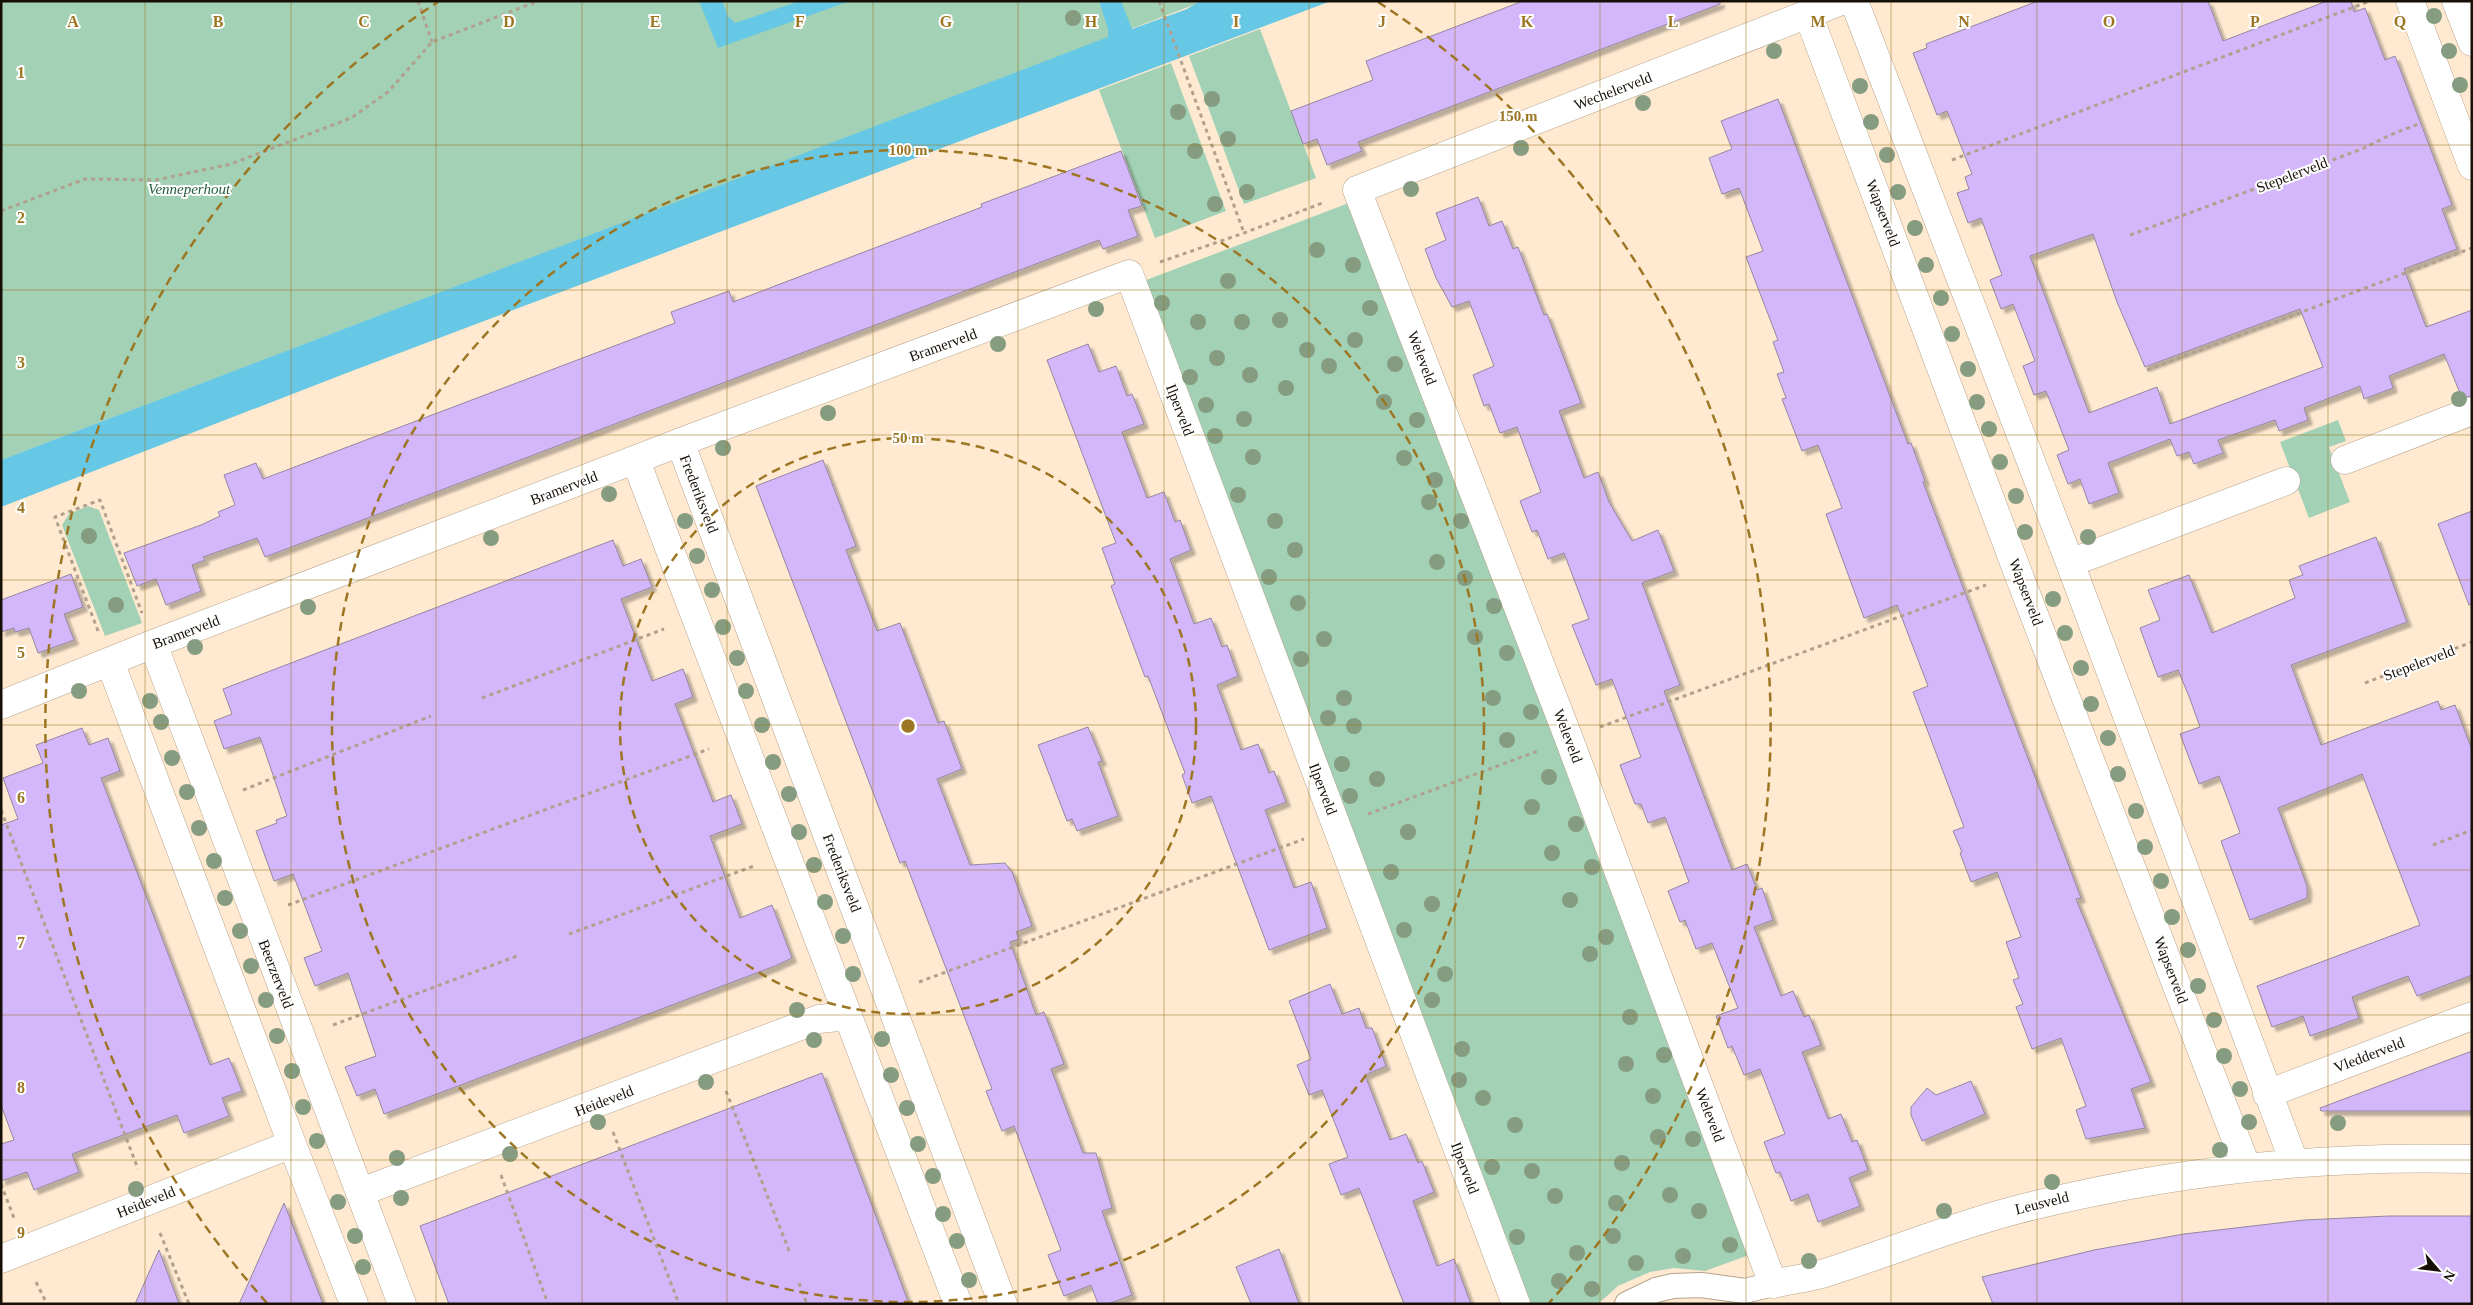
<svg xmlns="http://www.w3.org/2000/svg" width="2473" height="1305" font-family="Georgia,serif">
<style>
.green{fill:#a2d1b5}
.water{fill:#66c8e4}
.building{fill:#d4b6fb;stroke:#9287a1;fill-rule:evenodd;filter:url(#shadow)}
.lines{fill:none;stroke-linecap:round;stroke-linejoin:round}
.pedestrian-casing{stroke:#b6a38b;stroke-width:26}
.minor-casing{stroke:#b6a38b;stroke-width:29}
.path{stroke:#b0a08d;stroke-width:3;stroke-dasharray:4 4;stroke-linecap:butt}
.pedestrian{stroke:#fff;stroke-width:24}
.minor{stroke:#fff;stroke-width:28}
.tree{fill:#859c80}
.grid{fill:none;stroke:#9c7622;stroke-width:1;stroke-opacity:0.55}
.ring{fill:none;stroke:#9c7622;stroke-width:2.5;stroke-dasharray:9 6}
.labels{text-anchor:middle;stroke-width:4;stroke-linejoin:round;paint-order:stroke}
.street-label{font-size:15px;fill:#150f06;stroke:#fff}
.park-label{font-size:15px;font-style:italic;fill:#225c3e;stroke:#fff}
.grid-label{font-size:16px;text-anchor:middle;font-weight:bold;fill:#9c7622;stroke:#fff;stroke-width:4;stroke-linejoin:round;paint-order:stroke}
.centre{fill:#9c7622;stroke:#fff;stroke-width:2.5}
.ring-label{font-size:15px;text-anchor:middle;font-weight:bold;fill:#9c7622;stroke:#fff;stroke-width:4;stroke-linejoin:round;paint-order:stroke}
</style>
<defs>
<filter id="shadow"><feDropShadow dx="4.5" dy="4.5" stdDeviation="1" flood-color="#0004"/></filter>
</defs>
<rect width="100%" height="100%" fill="#ffead1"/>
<path class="green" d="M1 1H1204L1 460Z
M1260 29 1316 178 1244 204 1189 56Z
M1171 63 1226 211 1155 238 1099 90Z
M1354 201 1752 1254 1705 1271 1674 1268 1650 1272 1618 1286 1598 1304H1528L1141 282Z
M2338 420 2346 441 2329 447 2350 502 2309 518 2280 442Z
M88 506 99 510 142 623 105 636 62 525 69 514Z"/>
<path class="water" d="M699 1H722L728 16 735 23 800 1H850L718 48Z
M1099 1H1121L1132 29 1187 9 1200 1H1331L344 374 1 507V460L1108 37V29Z"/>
<path class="building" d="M1523 1H1720V4L1358 142 1362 151 1327 165 1317 139 1303 144 1291 111 1373 80 1366 61Z
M2038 1H2208L2223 41 2327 1H2351L2354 12 2365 8 2385 60 2395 56 2452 205 2442 209 2457 249 2404 269 2426 327 2472 310V396L2462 398 2444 354 2389 376 2393 388 2364 399 2360 386 2304 408 2308 420 2279 431 2275 420 2218 440 2223 453 2194 464 2189 452 2177 456 2170 439 2108 463 2119 493 2089 504 2080 479 2068 484 2057 455 2069 450 2046 391 2034 395 2023 366 2035 361 2013 304 2001 309 1990 280 2002 275 1981 218 1968 223 1957 193 1969 189 1965 177 1972 174 1947 111 1937 115 1913 53 1927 48 1926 44ZM2093 234 2117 302 2145 367 2300 309 2323 367 2170 424 2157 387 2089 413 2030 256Z
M1778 99 1908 444 1911 443 1925 481 1923 482 2059 840 2081 898 2076 899 2151 1082 2131 1089 2145 1128 2086 1139 2076 1110 2086 1106 2061 1038 2032 1049 2016 1007 2023 1004 2013 980 2019 978 2006 942 2021 937 1997 872 1971 882 1960 853 1962 852 1953 831 1964 827 1913 692 1928 686 1897 605 1864 618 1826 514 1842 508 1818 445 1802 451 1782 399 1786 398 1777 374 1784 372 1773 342 1778 340 1746 257 1763 251 1739 188 1722 194 1709 158 1732 149 1721 121Z
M1121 151 1142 206 1128 210 1138 236 1103 249 1099 240 265 557 257 538 203 557 205 560 192 565 201 591 166 605 156 579 137 586 124 553 201 525 220 516 218 512 235 505 224 475 256 463 263 479 675 323 671 312 729 291 733 302 982 207 981 204Z
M1478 197 1489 226 1502 221 1513 249 1518 247 1544 315 1547 314 1581 403 1559 411 1584 478 1598 472 1609 502 1632 541 1658 530 1674 571 1642 583 1680 685 1664 691 1732 870 1747 864 1757 890 1762 888 1773 920 1754 927 1781 996 1793 991 1804 1017 1809 1015 1821 1045 1802 1052 1828 1119 1841 1114 1852 1142 1857 1140 1868 1170 1849 1178 1860 1206 1818 1222 1808 1194 1791 1201 1780 1172 1776 1173 1764 1142 1785 1134 1760 1069 1744 1075 1732 1046 1728 1048 1716 1016 1738 1008 1712 943 1696 949 1685 920 1680 922 1668 891 1689 882 1665 817 1648 823 1641 804H1635L1620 765 1641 757 1612 679 1596 685 1572 625 1589 619 1564 553 1548 559 1537 530 1532 532 1520 501 1541 492 1517 427 1500 433 1489 404 1484 406 1473 375 1494 366 1469 301 1452 307 1436 278 1425 249 1446 240 1436 213Z
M1088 344 1099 372 1116 366 1127 396 1132 394 1144 424 1122 432 1147 498 1164 492 1175 522 1180 520 1191 550 1170 559 1194 624 1211 618 1222 647 1227 645 1238 676 1217 685 1241 750 1258 744 1269 773 1274 771 1286 802 1265 810 1294 888 1311 882 1327 928 1269 950 1211 796 1192 803 1182 775 1185 773 1148 676 1145 677 1111 586 1115 584 1102 548 1116 543 1047 360Z
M823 460 856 546 846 550 877 631 900 623 938 723 944 721 962 769 937 779 970 865 1005 863 1012 872 1032 926 1016 932 1019 939 1010 942 1036 1015 1044 1012 1064 1064 1051 1069 1083 1153H1096L1112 1208 1102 1211 1132 1295 1108 1304H1098L1091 1285 1064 1296 1048 1255 1061 1250 1014 1126 1002 1131 986 1091 992 1089 905 861 900 863 756 486Z
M2472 511V604L2469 605 2438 524Z
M2376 537 2407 622 2291 665 2321 745 2438 701 2441 710 2455 705 2472 750V975L2417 996 2408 976 2381 986 2352 997 2359 1018 2310 1036 2303 1016 2272 1027 2257 986 2420 925 2362 774 2278 808 2307 886V898L2250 920 2221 841 2240 833 2230 805 2219 776 2199 784 2180 734 2200 727 2190 699 2178 670 2158 677 2140 628 2160 620 2148 590 2189 575 2212 633 2295 598 2289 580 2303 575 2299 566Z
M613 540 623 566 641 559 652 587 621 599 652 681 683 669 693 697 675 704 713 802 731 795 742 824 710 836 740 918 772 905 792 958 775 966 384 1114 375 1089 357 1096 345 1067 376 1056 348 973 315 986 304 958 322 951 293 874 274 881 256 831 277 823 276 820 287 816 260 737 224 749 214 721 232 714 223 689Z
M71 574 83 607 64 614 74 640 38 653 29 628 15 632 14 628 1 632V600Z
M1088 727 1102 761 1098 762 1118 816 1077 831 1072 819 1067 821 1038 745Z
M82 728 89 745 108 738 120 771 101 778 167 951 210 1065 229 1058 242 1091 222 1098 229 1116 184 1133 177 1115 72 1154 79 1172 34 1190 27 1172 1 1181V1144L14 1140 1 1105V825L18 819 3 778 43 763 36 745Z
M1330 984 1342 1014 1359 1008 1366 1028H1372L1386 1066 1365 1075 1390 1140 1406 1134 1418 1163 1422 1161 1434 1192 1413 1201 1437 1266 1454 1259 1471 1304H1404L1359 1188 1341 1195 1329 1164 1348 1157 1322 1090 1309 1095 1297 1065 1311 1059 1289 1001Z
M2472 1051V1111H2321L2320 1108Z
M822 1073 909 1304H449L420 1226Z
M1971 1081 1985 1114 1922 1141 1911 1115V1107L1927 1088 1936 1095Z
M284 1203 323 1304H239Z
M2389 1216H2472V1304H1993L1982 1277 2094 1250 2184 1234 2304 1220Z
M1279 1249 1299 1304H1251L1236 1267Z
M159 1250 179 1304H135Z"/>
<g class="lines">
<g class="pedestrian-casing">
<path id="pedestrian" d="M1627 1304 1656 1290 1673 1286 1701 1285 1745 1291 1773 1284"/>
</g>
<g class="minor-casing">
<path id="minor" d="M1841 1 1357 190 1569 739 1773 1284C1790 1280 1808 1278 1825 1273 1888 1253 1948 1228 2012 1211 2162 1172 2317 1155 2472 1159
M1854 1 2070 563 2294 1162
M2410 1 2472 166
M2456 1 2472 42
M1808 14 2018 573 2247 1168
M680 442 1003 1304
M2345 460 2472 411
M636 461 958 1304
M2070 563 2286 481
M153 644 402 1304
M110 662 292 1144 354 1304
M1 705 153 644 702 434 1129 274 1516 1304
M2267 1094 2472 1016
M361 1192 819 1019 848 1016
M1 1259 292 1144"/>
</g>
<path class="path" d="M418 1 432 42
M1159 1 1244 233
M1952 160 2370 1
M1 211 85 179 156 180 231 164 351 118 388 92 432 42 538 1
M2130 235 2362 149 2390 135 2421 123
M1160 262 1244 233 1325 202
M2147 370 2472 248
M98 631 55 517 100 500 142 613
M2365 683 2472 642
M482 698 664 629
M1600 727 1986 585
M243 790 431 716
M1 810 138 1169
M1368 814 1538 751
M2433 845 2472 830
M288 905 709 749
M569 934 754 866
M919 982 1304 839
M333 1025 517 956
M726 1091 790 1253
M613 1132 679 1304
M501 1175 548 1304
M1 1184 14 1218
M160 1233 189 1304
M36 1282 47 1304
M799 1283 807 1304"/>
<use href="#pedestrian" class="pedestrian"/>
<use href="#minor" class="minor"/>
</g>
<g class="tree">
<circle cx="2434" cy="16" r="8"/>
<circle cx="1073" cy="18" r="8"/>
<circle cx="1774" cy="51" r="8"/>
<circle cx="2449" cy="51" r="8"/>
<circle cx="2460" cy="85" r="8"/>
<circle cx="1860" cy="86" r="8"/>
<circle cx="1212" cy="99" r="8"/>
<circle cx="1643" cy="103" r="8"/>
<circle cx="1178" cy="112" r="8"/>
<circle cx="1871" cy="122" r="8"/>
<circle cx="1228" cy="139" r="8"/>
<circle cx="1521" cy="148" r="8"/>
<circle cx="1195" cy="151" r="8"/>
<circle cx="1887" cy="155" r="8"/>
<circle cx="1411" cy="189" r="8"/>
<circle cx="1247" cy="192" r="8"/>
<circle cx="1898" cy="192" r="8"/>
<circle cx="1215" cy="204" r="8"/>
<circle cx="1915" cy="228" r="8"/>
<circle cx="1317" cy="250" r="8"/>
<circle cx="1353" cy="265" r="8"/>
<circle cx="1926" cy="265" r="8"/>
<circle cx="1228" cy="281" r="8"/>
<circle cx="1941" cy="298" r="8"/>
<circle cx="1162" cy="303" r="8"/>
<circle cx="1370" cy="308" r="8"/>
<circle cx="1096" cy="309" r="8"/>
<circle cx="1280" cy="320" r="8"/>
<circle cx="1198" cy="322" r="8"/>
<circle cx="1242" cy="322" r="8"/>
<circle cx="1952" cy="334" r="8"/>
<circle cx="1355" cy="340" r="8"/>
<circle cx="998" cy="344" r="8"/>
<circle cx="1307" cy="350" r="8"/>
<circle cx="1217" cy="358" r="8"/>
<circle cx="1395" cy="364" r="8"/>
<circle cx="1329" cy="366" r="8"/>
<circle cx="1968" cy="369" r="8"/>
<circle cx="1250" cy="375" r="8"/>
<circle cx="1190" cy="377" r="8"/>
<circle cx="1286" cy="388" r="8"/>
<circle cx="2459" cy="399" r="8"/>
<circle cx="1384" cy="402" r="8"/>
<circle cx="1977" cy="402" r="8"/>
<circle cx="1206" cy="405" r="8"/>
<circle cx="828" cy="413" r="8"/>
<circle cx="1244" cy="419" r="8"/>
<circle cx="1417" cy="420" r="8"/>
<circle cx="1989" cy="429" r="8"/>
<circle cx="1215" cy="436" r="8"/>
<circle cx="723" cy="448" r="8"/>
<circle cx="1253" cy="457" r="8"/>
<circle cx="1404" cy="458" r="8"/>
<circle cx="2000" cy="462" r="8"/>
<circle cx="1435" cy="480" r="8"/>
<circle cx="609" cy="494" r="8"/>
<circle cx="1238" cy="495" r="8"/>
<circle cx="2016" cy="496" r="8"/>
<circle cx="1429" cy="502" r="8"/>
<circle cx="685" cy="521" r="8"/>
<circle cx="1275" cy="521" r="8"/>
<circle cx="1461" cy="521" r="8"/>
<circle cx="2025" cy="532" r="8"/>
<circle cx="89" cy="536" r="8"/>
<circle cx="2088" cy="537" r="8"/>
<circle cx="491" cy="538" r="8"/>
<circle cx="1295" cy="550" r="8"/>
<circle cx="697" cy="556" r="8"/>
<circle cx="1437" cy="562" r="8"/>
<circle cx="1269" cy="577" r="8"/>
<circle cx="1465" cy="578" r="8"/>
<circle cx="712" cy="590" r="8"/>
<circle cx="2053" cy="599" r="8"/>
<circle cx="1298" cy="603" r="8"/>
<circle cx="116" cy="605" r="8"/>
<circle cx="1494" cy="606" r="8"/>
<circle cx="308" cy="607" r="8"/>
<circle cx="723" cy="627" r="8"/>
<circle cx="2065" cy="633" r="8"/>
<circle cx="1475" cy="637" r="8"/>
<circle cx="1324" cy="639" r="8"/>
<circle cx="195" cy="647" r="8"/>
<circle cx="1507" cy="653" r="8"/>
<circle cx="737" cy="658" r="8"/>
<circle cx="1301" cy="659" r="8"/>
<circle cx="2081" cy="668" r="8"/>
<circle cx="79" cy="691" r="8"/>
<circle cx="746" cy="691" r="8"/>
<circle cx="1344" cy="698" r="8"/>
<circle cx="1493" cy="698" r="8"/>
<circle cx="150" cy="701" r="8"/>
<circle cx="2091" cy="704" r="8"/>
<circle cx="1531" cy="712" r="8"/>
<circle cx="1328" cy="718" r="8"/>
<circle cx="161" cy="722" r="8"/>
<circle cx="762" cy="725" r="8"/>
<circle cx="1354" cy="726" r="8"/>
<circle cx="2108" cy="738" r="8"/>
<circle cx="1507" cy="740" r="8"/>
<circle cx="172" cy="758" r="8"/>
<circle cx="773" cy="762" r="8"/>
<circle cx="1342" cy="764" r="8"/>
<circle cx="2118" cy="774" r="8"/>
<circle cx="1549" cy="777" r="8"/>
<circle cx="1377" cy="779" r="8"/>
<circle cx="187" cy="792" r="8"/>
<circle cx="789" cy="794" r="8"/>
<circle cx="1350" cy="796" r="8"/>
<circle cx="1532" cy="807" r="8"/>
<circle cx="2136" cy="811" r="8"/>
<circle cx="1576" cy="824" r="8"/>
<circle cx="199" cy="828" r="8"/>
<circle cx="799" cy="832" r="8"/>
<circle cx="1408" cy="832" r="8"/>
<circle cx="2145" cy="847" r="8"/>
<circle cx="1552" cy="853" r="8"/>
<circle cx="214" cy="861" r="8"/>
<circle cx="814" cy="865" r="8"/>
<circle cx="1592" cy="867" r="8"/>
<circle cx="1391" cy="872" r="8"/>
<circle cx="2161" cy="881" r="8"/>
<circle cx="225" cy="898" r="8"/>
<circle cx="1570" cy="900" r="8"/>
<circle cx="825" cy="902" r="8"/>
<circle cx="1432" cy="904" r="8"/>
<circle cx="2172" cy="917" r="8"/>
<circle cx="1404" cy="930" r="8"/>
<circle cx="240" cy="931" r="8"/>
<circle cx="843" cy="936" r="8"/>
<circle cx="1606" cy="937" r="8"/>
<circle cx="2188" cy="950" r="8"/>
<circle cx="1590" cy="954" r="8"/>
<circle cx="251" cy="966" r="8"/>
<circle cx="853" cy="974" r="8"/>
<circle cx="1445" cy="974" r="8"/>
<circle cx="2198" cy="986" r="8"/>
<circle cx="266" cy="1000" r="8"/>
<circle cx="1432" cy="1000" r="8"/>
<circle cx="797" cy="1010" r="8"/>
<circle cx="1630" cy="1017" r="8"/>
<circle cx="2214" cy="1020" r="8"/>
<circle cx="277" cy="1036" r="8"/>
<circle cx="882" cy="1039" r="8"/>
<circle cx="814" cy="1040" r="8"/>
<circle cx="1462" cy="1049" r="8"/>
<circle cx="1664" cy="1055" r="8"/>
<circle cx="2224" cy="1056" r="8"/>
<circle cx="1626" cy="1064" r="8"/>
<circle cx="292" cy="1071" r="8"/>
<circle cx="891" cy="1075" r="8"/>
<circle cx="1459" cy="1080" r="8"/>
<circle cx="706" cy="1082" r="8"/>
<circle cx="2240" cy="1089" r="8"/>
<circle cx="1653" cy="1096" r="8"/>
<circle cx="1483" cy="1098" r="8"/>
<circle cx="303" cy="1107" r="8"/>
<circle cx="907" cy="1108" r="8"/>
<circle cx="598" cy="1122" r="8"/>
<circle cx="2249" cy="1122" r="8"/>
<circle cx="2338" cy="1123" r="8"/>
<circle cx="1515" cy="1125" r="8"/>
<circle cx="1658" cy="1137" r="8"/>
<circle cx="1693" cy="1139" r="8"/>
<circle cx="317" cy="1141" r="8"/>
<circle cx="918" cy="1144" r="8"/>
<circle cx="2220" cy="1150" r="8"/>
<circle cx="510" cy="1154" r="8"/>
<circle cx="397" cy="1158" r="8"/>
<circle cx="1622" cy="1163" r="8"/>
<circle cx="1492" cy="1167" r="8"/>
<circle cx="1532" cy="1171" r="8"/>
<circle cx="933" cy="1176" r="8"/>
<circle cx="2052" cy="1182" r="8"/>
<circle cx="136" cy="1189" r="8"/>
<circle cx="1670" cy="1195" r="8"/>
<circle cx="1555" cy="1196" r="8"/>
<circle cx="401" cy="1198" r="8"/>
<circle cx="338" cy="1202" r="8"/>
<circle cx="1616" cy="1203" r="8"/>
<circle cx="1699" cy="1211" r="8"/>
<circle cx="1944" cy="1211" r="8"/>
<circle cx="943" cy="1214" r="8"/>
<circle cx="355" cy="1236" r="8"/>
<circle cx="1613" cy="1236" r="8"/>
<circle cx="1517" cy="1237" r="8"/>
<circle cx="957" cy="1241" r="8"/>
<circle cx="1730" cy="1245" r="8"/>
<circle cx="1577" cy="1253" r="8"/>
<circle cx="1683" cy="1256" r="8"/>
<circle cx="1809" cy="1261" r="8"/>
<circle cx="1636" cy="1263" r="8"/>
<circle cx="363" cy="1267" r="8"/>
<circle cx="969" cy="1280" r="8"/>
<circle cx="1559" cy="1281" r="8"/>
<circle cx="1592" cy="1289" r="8"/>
</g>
<path class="grid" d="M145 1V1304M291 1V1304M436 1V1304M582 1V1304M727 1V1304M873 1V1304M1018 1V1304M1164 1V1304M1309 1V1304M1455 1V1304M1600 1V1304M1746 1V1304M1891 1V1304M2037 1V1304M2182 1V1304M2328 1V1304M1 145H2472M1 290H2472M1 435H2472M1 580H2472M1 725H2472M1 870H2472M1 1015H2472M1 1160H2472"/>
<g class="ring">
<circle cx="908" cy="726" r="288"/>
<circle cx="908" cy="726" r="576"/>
<path d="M267 1303A863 863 0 0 1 438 2M1378 2A863 863 0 0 1 1549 1303"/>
</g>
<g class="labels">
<g class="street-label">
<text transform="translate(1613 91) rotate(-21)" y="5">Wechelerveld</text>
<text transform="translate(2292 175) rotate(-21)" y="5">Stepelerveld</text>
<text transform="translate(1883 213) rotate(69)" y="5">Wapserveld</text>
<text transform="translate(943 345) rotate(-20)" y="5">Bramerveld</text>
<text transform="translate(1422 358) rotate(69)" y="5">Weleveld</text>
<text transform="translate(1180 410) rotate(69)" y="5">Ilperveld</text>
<text transform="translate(564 488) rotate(-21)" y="5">Bramerveld</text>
<text transform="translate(699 494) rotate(69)" y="5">Frederiksveld</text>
<text transform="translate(2026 592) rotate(69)" y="5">Wapserveld</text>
<text transform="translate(186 632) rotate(-21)" y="5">Bramerveld</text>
<text transform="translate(2419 663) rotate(-21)" y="5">Stepelerveld</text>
<text transform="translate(1568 736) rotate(69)" y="5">Weleveld</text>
<text transform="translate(1323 789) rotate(69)" y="5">Ilperveld</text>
<text transform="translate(842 873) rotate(69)" y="5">Frederiksveld</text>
<text transform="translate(2171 970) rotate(69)" y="5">Wapserveld</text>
<text transform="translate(276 974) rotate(69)" y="5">Beerzerveld</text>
<text transform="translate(2369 1055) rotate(-21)" y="5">Vledderveld</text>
<text transform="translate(604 1101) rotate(-21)" y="5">Heideveld</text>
<text transform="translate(1710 1115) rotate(69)" y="5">Weleveld</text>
<text transform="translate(1465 1168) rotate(69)" y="5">Ilperveld</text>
<text transform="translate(146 1202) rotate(-22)" y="5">Heideveld</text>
<text transform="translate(2042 1203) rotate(-14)" y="5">Leusveld</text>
</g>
<g class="park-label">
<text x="189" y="194">Venneperhout</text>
</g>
</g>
<g class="grid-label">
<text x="73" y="27">A</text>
<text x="218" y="27">B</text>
<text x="364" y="27">C</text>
<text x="509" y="27">D</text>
<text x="655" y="27">E</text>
<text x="800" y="27">F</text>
<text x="946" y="27">G</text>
<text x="1091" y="27">H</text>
<text x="1236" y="27">I</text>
<text x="1382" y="27">J</text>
<text x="1527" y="27">K</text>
<text x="1673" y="27">L</text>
<text x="1818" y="27">M</text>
<text x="1964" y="27">N</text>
<text x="2109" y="27">O</text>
<text x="2255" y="27">P</text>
<text x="2400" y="27">Q</text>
<text x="21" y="78">1</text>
<text x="21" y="223">2</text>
<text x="21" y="368">3</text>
<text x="21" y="513">4</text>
<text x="21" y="658">5</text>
<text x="21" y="803">6</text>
<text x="21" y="948">7</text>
<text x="21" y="1093">8</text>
<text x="21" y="1238">9</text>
</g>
<circle cx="908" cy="726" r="8" class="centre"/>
<g class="ring-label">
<text x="1518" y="121">150 m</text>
<text x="908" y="155">100 m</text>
<text x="908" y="443">50 m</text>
</g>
<rect width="2473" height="1305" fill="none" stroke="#150f06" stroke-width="5"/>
<g transform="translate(2438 1270) rotate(118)" stroke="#ffffff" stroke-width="4" paint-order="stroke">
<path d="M0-4L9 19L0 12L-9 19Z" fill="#150f06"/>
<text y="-8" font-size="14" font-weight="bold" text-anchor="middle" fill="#150f06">N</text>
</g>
</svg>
